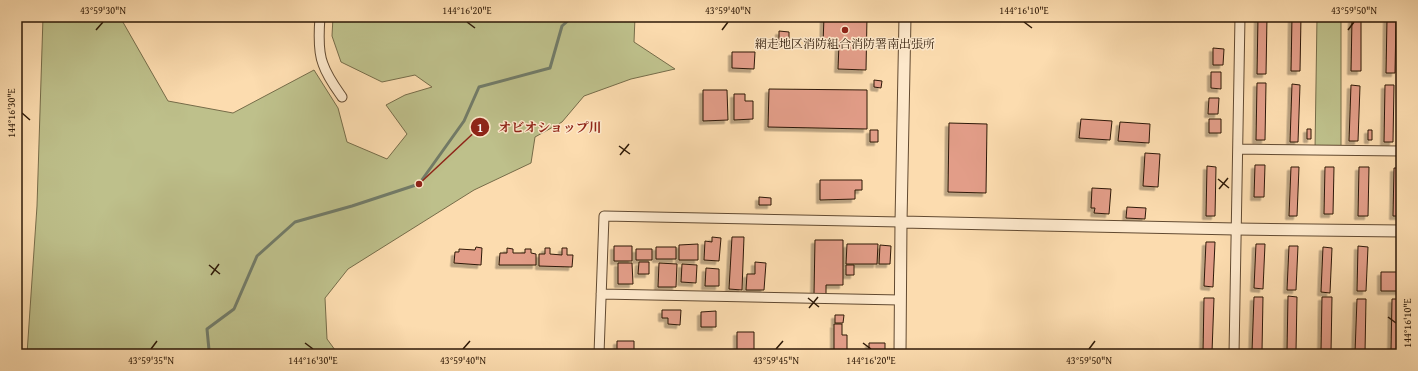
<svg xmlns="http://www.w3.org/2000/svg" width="1418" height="371" font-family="'Gentium Book Plus','Noto Serif JP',serif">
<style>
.green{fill:#bec08b;stroke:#766c49}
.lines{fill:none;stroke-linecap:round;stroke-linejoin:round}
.stream{stroke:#727b68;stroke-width:3}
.building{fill:#e29d88;stroke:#2e1907;filter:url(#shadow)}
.minor-casing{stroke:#624a31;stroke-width:11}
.tertiary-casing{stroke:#624a31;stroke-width:13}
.minor{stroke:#fde8cb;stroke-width:9}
.tertiary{stroke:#fde8cb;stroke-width:11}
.ticks{fill:none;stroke:#2e1907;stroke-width:1.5}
.poi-dot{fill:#8f2418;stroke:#fde8cb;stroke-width:1.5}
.labels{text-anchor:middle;stroke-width:3;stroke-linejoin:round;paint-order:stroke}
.poi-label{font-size:12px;fill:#2e1907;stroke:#fde8cb}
.leader{fill:none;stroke:#8f2418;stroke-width:1.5}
.callout-dot{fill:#8f2418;stroke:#fde8cb;stroke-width:1.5}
.mark-label{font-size:12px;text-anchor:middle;font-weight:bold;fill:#fff}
.callout-label{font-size:13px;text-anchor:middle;font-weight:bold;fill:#8f2418;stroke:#fde8cb;stroke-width:3;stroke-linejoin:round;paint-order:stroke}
.neatline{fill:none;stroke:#2e1907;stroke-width:1.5}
.ticks-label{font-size:10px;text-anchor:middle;fill:#2e1907}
</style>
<defs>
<filter id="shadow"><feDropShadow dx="-3.5" dy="3.5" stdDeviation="0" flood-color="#0004"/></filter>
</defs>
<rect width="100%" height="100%" fill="#fcdcaf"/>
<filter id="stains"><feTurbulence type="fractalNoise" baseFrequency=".005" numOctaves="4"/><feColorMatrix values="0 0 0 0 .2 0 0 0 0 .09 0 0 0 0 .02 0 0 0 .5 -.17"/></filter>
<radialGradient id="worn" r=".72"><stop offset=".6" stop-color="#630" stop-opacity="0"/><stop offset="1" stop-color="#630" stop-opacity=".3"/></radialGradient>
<path class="green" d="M43 17H120L168 101 233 113 314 70 338 108 347 142 387 159 407 134 386 105 405 95 432 87 415 75 382 82 341 62 332 36 333 17H635L634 42 675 69 631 79 584 96 562 122 535 137 531 163 474 190 348 269 325 298 327 339 338 354H27L37 206Z
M1317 17H1341V151L1315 150Z"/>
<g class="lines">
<path class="stream" d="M207 354 209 350 207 329 234 309 257 256 295 222 352 206 419 184 464 121 479 87 550 68 562 26 572 17"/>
</g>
<path class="building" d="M824 17H867L866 70 838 69 839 44H823Z
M1258 17H1267L1266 74H1257Z
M1292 17H1301L1300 71H1291Z
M1352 19H1361V71H1351Z
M1387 19H1396L1395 73H1386Z
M779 31 789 32V44H779Z
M1213 48 1224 49 1223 65H1213Z
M732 52H755L754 69 732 68Z
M1211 72H1221V89L1211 88Z
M874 80 882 81 881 88 874 87Z
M1257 83H1266L1265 140H1256Z
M1292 84 1300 85 1298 142H1290Z
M1351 85 1360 86 1358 141H1349Z
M1385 85H1394L1393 142H1384Z
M769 89 867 90V129L768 127Z
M703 90H727L728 120 703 121Z
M734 94H745V101H753V119L734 120Z
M1209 98H1219L1218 114H1208Z
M1081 119 1112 121 1110 140 1079 138Z
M1209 119H1221V133H1209Z
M1120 122 1150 124 1149 143 1118 141Z
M949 123 987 124 986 193 948 192Z
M1307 129H1311V139H1307Z
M870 130H878V142H870Z
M1368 130H1372V140H1368Z
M1145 153 1160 154 1158 187 1143 186Z
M1255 165H1265L1264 197H1254Z
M1207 166 1216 167 1215 216H1206Z
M1291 167H1299L1297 216H1289Z
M1325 167H1334L1333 214H1324Z
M1359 167H1369L1368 216H1358Z
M1394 168H1401V216H1393Z
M820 180H862V190H855V199L820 200Z
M1092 188 1111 189 1109 214 1094 213 1095 208H1091Z
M759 197 771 198V205H759Z
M1127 207 1146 208 1145 219 1126 218Z
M712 237 721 238 719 261 704 260 705 241 712 242Z
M732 237H744L742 290 729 289Z
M815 240H843V285H826V294H814Z
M1206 242H1215L1213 287 1204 286Z
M698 244V260H679V245Z
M847 244H878L877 264H846Z
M1256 244H1265L1263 289 1254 288Z
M880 245 891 246 890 264H879Z
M614 246H632V261H614Z
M1289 246H1298L1296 290H1287Z
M1358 246 1368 247 1366 291H1357Z
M476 247 482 248 481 265 454 263 455 252H459V249L475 250Z
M656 247H676V259H656Z
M1323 247 1332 248 1330 293 1321 292Z
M507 248 513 249V253H525V249H531V253L536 254V265H499L500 253H507Z
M545 248H550V254L562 255V248H567V255H573L572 267 539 266V254H545Z
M636 249H652V260H636Z
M639 262H649V274H638Z
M755 262 766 263 764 290H746L747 274H755Z
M618 263H632L633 284H618Z
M659 263 677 264 676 287H658Z
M682 264 697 265 696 283 681 282Z
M846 265H854V275H846Z
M706 268 719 269V286H705Z
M1381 272H1401V291H1381Z
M1288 296 1297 297 1296 351H1287Z
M1254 297H1263L1262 351H1252Z
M1322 297H1332L1331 352 1321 351Z
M1204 298H1214L1212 352H1203Z
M1357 299H1366L1365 353H1355Z
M1392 299H1401V351H1391Z
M662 310H681L680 325 668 324V318H662Z
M716 311V327H701V312Z
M835 315H844L843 323H835Z
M834 324H842V335H847V354H834Z
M737 332H754V354H737Z
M617 341H634V352H617Z
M869 343H885V354H869Z"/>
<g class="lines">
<g class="minor-casing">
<path id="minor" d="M320 17C319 30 318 52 323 64 327 76 335 87 342 97
M1238 149 1401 151
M601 294 900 300
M599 354 604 216 901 222
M1234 354 1240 17"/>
</g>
<g class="tertiary-casing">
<path id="tertiary" d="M901 222 1236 229 1401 231
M900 354 901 222 905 17"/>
</g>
<use href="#minor" class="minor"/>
<use href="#tertiary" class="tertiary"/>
</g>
<path class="ticks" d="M467 22 475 28M1024 22 1032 28M96 30 103 22M722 30 728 22M1348 30 1354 22M22 113 30 120M619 146 630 154M620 155 629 144M1218 179 1229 188M1219 189 1228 178M209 265 220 274M211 275 219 264M808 298 819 307M809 308 818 297M1388 317 1396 323M305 343 313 349M863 343 871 349M151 349 157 341M463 349 470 341M776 349 783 341M1089 349 1095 341"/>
<circle class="poi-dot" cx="845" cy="30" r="4"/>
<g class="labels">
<g class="poi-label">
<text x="845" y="48">網走地区消防組合消防署南出張所</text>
</g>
</g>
<path class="leader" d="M419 184L480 127"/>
<g class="callout-dot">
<circle cx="419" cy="184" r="4"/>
<circle cx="480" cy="127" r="10"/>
</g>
<g class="mark-label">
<text x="480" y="132">1</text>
</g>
<g class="callout-label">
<text x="550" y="132">オビオショップ川</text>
</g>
<rect width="1418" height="371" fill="none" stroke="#fcdcaf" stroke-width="44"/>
<rect x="22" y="22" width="1374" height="327" class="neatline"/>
<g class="ticks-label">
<text x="103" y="14">43°59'30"N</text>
<text x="467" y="14">144°16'20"E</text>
<text x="728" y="14">43°59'40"N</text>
<text x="1024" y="14">144°16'10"E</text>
<text x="1354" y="14">43°59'50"N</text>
<text transform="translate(11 113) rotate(-90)" y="4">144°16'30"E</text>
<text transform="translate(1407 323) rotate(-90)" y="4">144°16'10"E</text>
<text x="151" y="364">43°59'35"N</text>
<text x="313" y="364">144°16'30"E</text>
<text x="463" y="364">43°59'40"N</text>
<text x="776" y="364">43°59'45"N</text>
<text x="871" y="364">144°16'20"E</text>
<text x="1089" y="364">43°59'50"N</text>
</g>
<rect width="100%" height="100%" filter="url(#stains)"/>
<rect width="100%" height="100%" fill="url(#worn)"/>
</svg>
